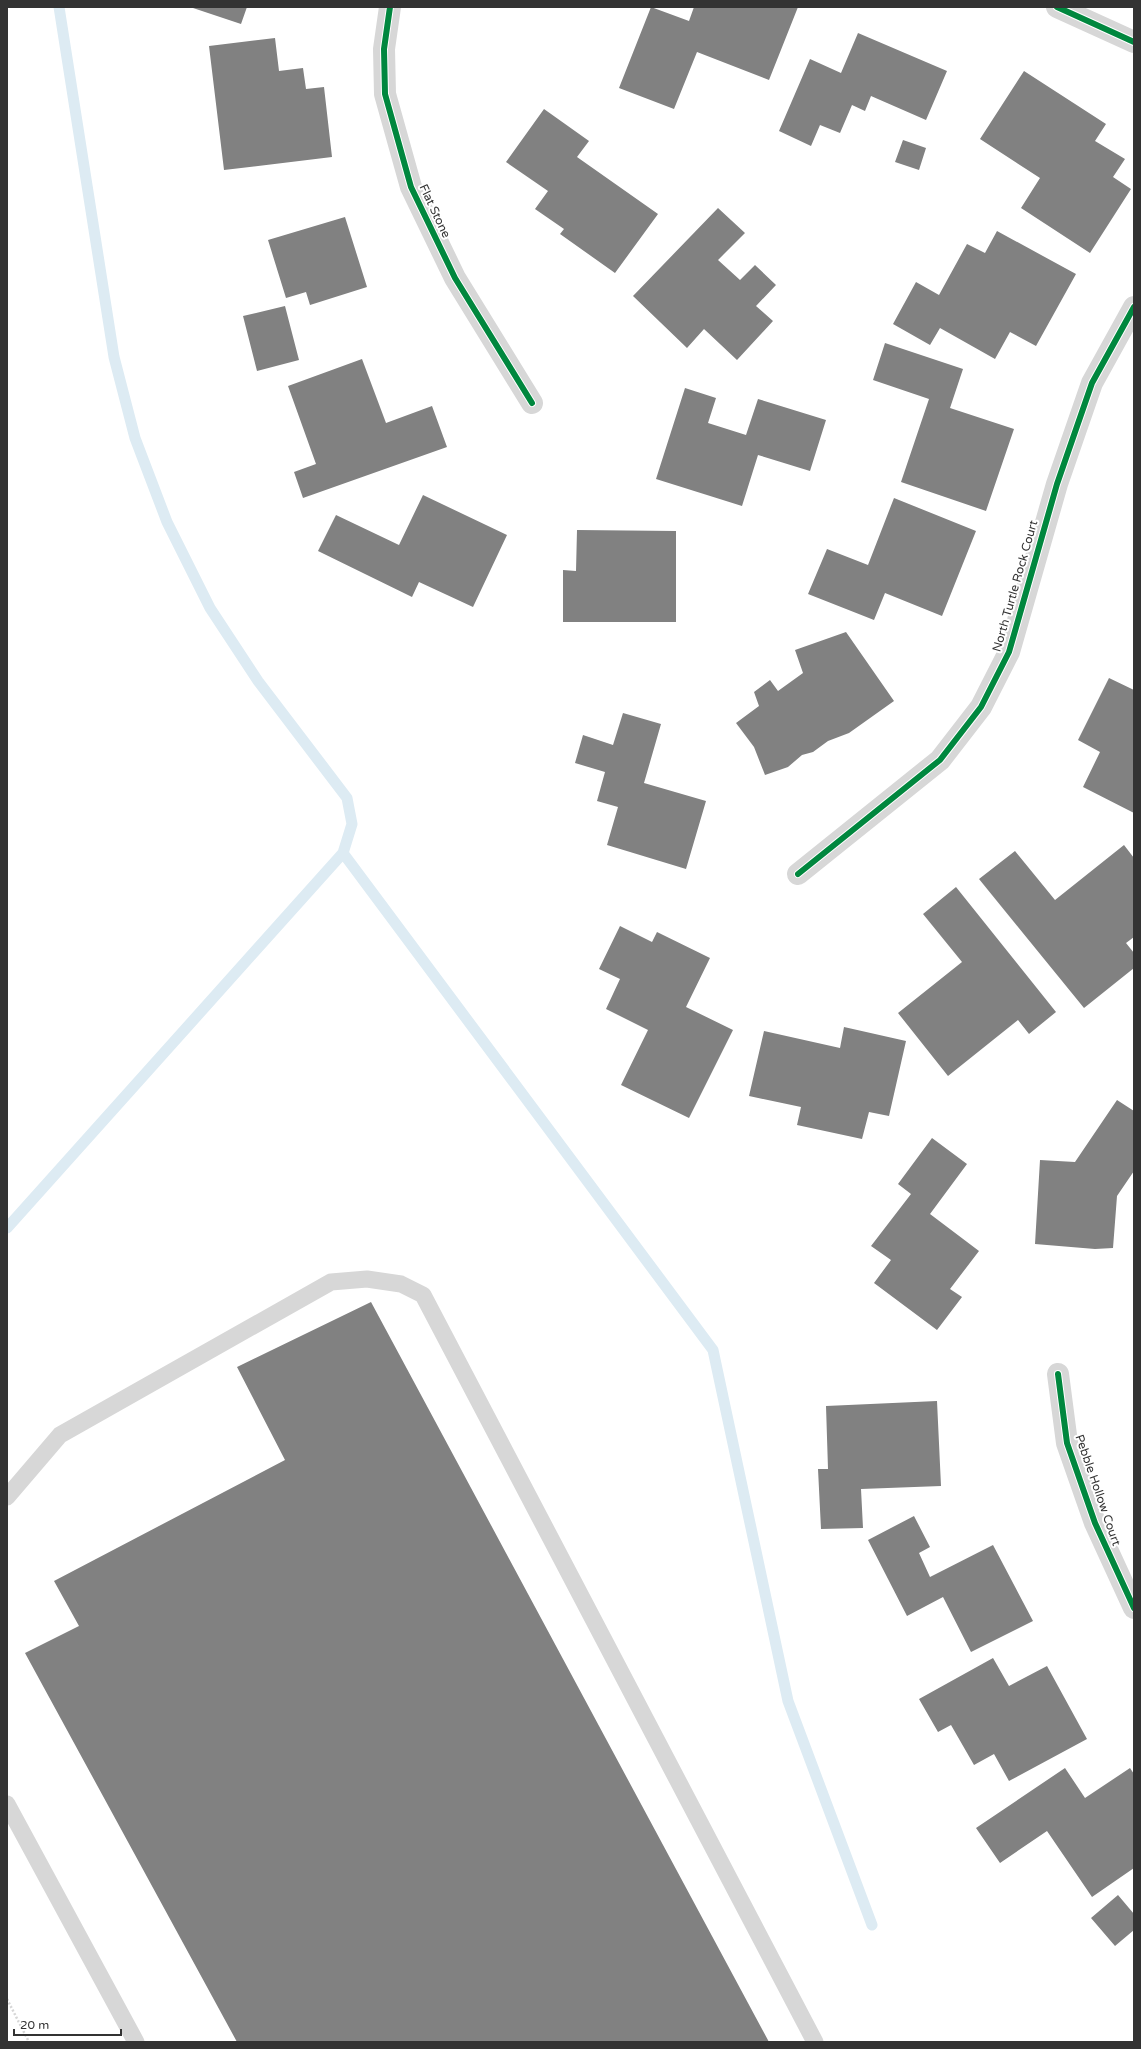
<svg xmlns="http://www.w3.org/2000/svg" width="1141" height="2049" font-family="'Varela Round',sans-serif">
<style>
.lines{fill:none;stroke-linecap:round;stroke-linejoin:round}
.stream{stroke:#ddebf3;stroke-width:11}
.building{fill:#818181}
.path{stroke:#d6d6d6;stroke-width:2.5;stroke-dasharray:2 2;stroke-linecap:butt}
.lane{stroke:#d7d7d7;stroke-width:17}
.street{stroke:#d7d7d7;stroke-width:22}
.cycleway-casing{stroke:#fff;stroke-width:8}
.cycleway{stroke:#00873e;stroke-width:6}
.labels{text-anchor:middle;stroke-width:4;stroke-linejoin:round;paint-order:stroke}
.street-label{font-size:12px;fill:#333;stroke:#fff}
</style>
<rect width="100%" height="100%" fill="#fff"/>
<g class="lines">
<path class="stream" d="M343 853 713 1350 788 1701 872 1925
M7 1228 343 853 352 824 347 798 258 681 210 608 167 522 135 438 114 357 59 7"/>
</g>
<path class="building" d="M190 7H247L241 24Z
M651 7 689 21 694 7H798L769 80 697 52 674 109 619 88Z
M858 33 947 71 926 120 871 96 865 111 852 105 840 133 820 125 811 146 779 131 810 59 841 73Z
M275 38 279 71 303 68 306 89 324 87 332 157 224 170 209 46Z
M1024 71 1106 124 1095 141 1125 159 1113 177 1131 189 1090 253 1021 208 1040 178 980 139Z
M544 109 589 141 577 157 658 214 615 273 560 234 564 229 535 209 548 191 506 162Z
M903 140 926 148 919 170 895 162Z
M718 208 745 233 718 260 740 280 755 265 776 285 756 306 773 321 737 360 704 329 687 348 633 296Z
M345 217 367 287 310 305 306 292 286 298 268 240Z
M997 231 1076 274 1036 346 1010 332 995 359 940 328 930 345 893 324 916 282 939 295 967 244 985 253Z
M285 306 299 360 257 371 243 316Z
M885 343 963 369 950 408 1014 429 986 511 901 482 929 399 873 380Z
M362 359 386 423 432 406 447 447 303 498 294 472 316 464 288 386Z
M685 388 716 398 708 423 746 435 758 399 826 420 810 471 758 455 742 506 656 479Z
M423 495 507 535 473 607 419 582 412 597 318 551 336 515 399 545Z
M894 498 976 531 942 616 885 593 874 620 808 594 827 549 868 565Z
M577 530 676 531V622H563V570L576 571Z
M846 632 894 701 849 733 828 741 813 752 802 755 788 767 765 775 754 747 736 723 759 706 754 692 770 680 778 691 803 673 795 650Z
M1109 678 1134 690V813L1083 787 1100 752 1078 740Z
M623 713 661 724 644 783 706 801 686 869 607 845 618 807 597 801 605 772 575 763 583 735 613 745Z
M1124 845 1134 858V937L1126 943 1134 953V968L1084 1008 979 879 1015 851 1055 900Z
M956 887 1056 1012 1029 1034 1018 1020 948 1076 898 1013 962 962 923 914Z
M620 926 652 942 657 932 710 958 686 1007 733 1030 689 1118 621 1085 648 1030 606 1009 620 979 599 969Z
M844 1027 906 1041 889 1116 869 1112 862 1139 797 1125 801 1107 749 1096 764 1031 840 1048Z
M1117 1100 1134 1111V1171L1117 1196 1113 1248 1095 1249 1035 1244 1040 1160 1075 1162Z
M932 1138 967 1164 930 1214 979 1251 950 1289 962 1297 937 1330 874 1283 891 1260 871 1246 911 1194 898 1184Z
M371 1302 769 2042H237L25 1653 79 1626 54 1581 285 1460 237 1367Z
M937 1401 941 1486 861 1489 863 1528 821 1529 818 1469H828L826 1406Z
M914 1516 930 1547 919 1553 930 1577 993 1545 1033 1621 971 1652 943 1597 907 1616 868 1540Z
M993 1658 1009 1686 1047 1666 1087 1739 1009 1781 994 1754 974 1765 951 1725 938 1732 919 1699Z
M1065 1768 1085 1798 1130 1768 1134 1774V1868L1092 1897 1047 1831 1000 1863 976 1828Z
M1118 1895 1134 1914V1930L1115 1946 1091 1918Z"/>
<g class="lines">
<path class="path" d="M7 1999 29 2042"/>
<path class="lane" d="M7 1497 60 1435 331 1282 367 1279 401 1284 423 1295 815 2042
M7 1804 136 2042"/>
<path class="street" d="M390 7 384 49 385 94 411 187 455 278 532 403
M1057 7 1134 42
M798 874 940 760 981 707 1009 652 1057 484 1092 383 1134 307
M1058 1374 1067 1443 1095 1523 1134 1608"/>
<g class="cycleway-casing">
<path id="cycleway" d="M390 7 384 49 385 94 411 187 455 278 532 403
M1057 7 1134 42
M798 874 940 760 981 707 1009 652 1057 484 1092 383 1134 307
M1058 1374 1067 1443 1095 1523 1134 1608"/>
</g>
<use href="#cycleway" class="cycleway"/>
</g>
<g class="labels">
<g class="street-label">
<text transform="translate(435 211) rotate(65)" y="4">Flat Stone</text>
<text transform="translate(1015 586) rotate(-74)" y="4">North Turtle Rock Court</text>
<text transform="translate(1098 1490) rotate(71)" y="4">Pebble Hollow Court</text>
</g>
</g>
<rect width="1141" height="2049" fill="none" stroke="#333333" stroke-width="16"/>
<path d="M14 2029v6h107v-6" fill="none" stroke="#333333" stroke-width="2"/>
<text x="20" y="2029" font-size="12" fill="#333333" stroke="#ffffff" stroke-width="3" paint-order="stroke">20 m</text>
</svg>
